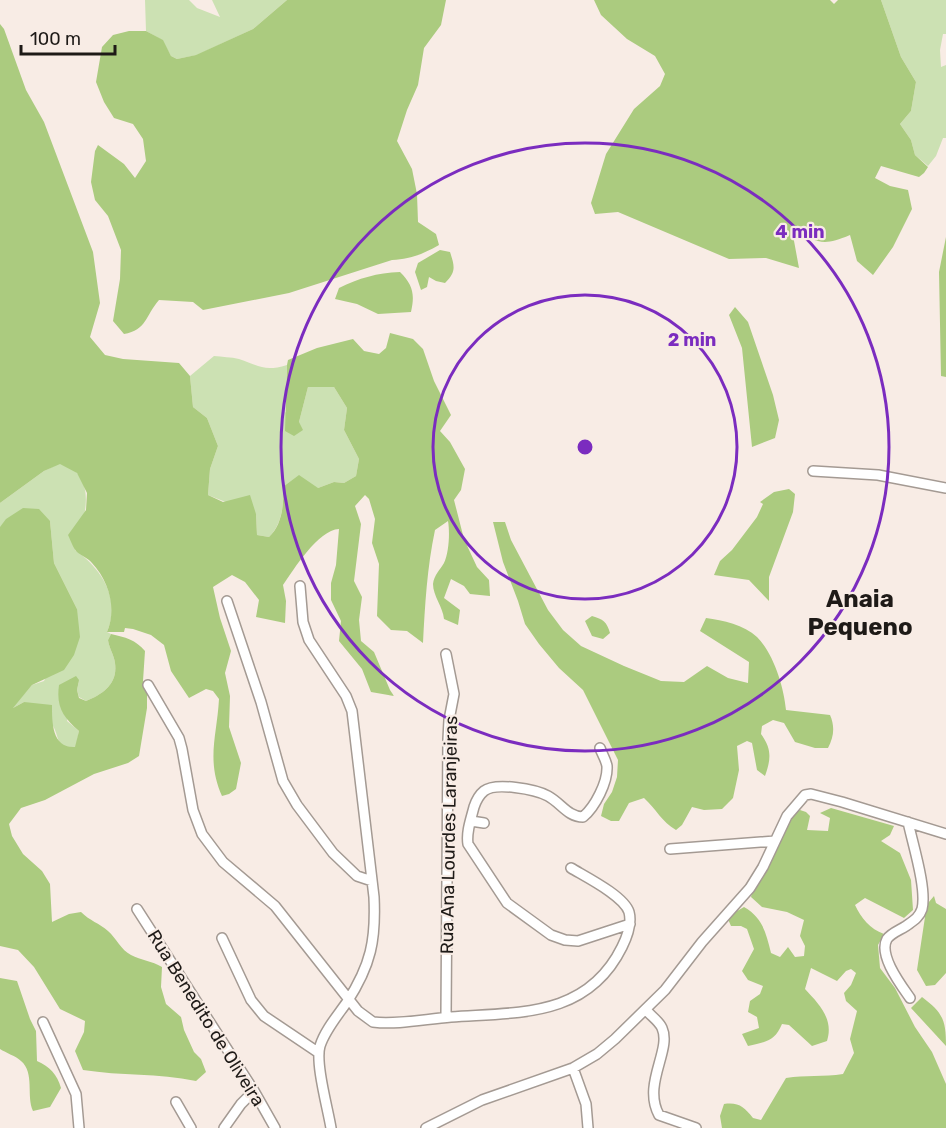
<svg xmlns="http://www.w3.org/2000/svg" width="946" height="1128" font-family="Rubik,sans-serif">
<style>
.green{fill:#cce1b3}
.forest{fill:#abcb7f}
.lines{fill:none;stroke-linecap:round;stroke-linejoin:round}
.minor-casing{stroke:#a49a93;stroke-width:12}
.minor{stroke:#fff;stroke-width:9}
.ring{fill:none;stroke:#7b2cbf;stroke-width:3}
.labels{text-anchor:middle;stroke-width:4.5;stroke-linejoin:round;paint-order:stroke}
.street-label{font-size:18px;fill:#1e1a17;stroke:#f8ece5}
.district-label{font-size:24px;font-weight:bold;fill:#1e1a17;stroke:#f8ece5}
.centre{fill:#7b2cbf;stroke:#f8ece5;stroke-width:3}
.ring-label{font-size:18px;text-anchor:middle;font-weight:bold;fill:#7b2cbf;stroke:#f8ece5;stroke-width:4.5;stroke-linejoin:round;paint-order:stroke}
</style>
<rect width="100%" height="100%" fill="#f8ece5"/>
<path class="green" d="M145 0H189L197 8 220 17 212 0H287L253 29 197 55 177 59 171 56 162 40 146 31Z
M881 0H946V34H943L940 50 941 67 946 65V138H943L936 156 928 166 915 155 911 140 900 124 911 111 916 82 901 57Z
M214 356C222 357 231 357 239 359 260 366 264 372 287 365L285 412 299 422 308 387H334L347 408 344 430 359 459 356 476 344 483 334 482 318 488 283 487C284 505 282 524 269 537L257 535 256 514 208 495 210 469 218 446 207 418 193 407 190 376Z
M60 463C65 466 74 469 77 473 95 493 81 528 75 550 102 569 121 599 107 632L111 634 108 640C109 648 114 655 115 663 118 684 103 694 86 701L79 697 77 690 79 680 67 721 79 731 76 747C53 748 61 736 51 723 45 715 33 708 24 702L11 709 32 685 44 681 77 609 54 563 50 521 0 527V503L44 471Z"/>
<path class="forest" d="M287 0H446L441 25 424 48 418 85 407 110 397 141 412 169 417 194 418 222 436 234 439 245C423 254 411 259 392 260L289 293 203 310 193 302 159 300C145 316 147 330 124 334L113 321 120 279 121 250 108 216 95 200 91 182 95 151 98 145 124 164 135 178 146 161 143 139 133 124 114 118 104 102 96 82 102 47 113 35 129 31H146L163 40 171 56 177 59 196 55 253 29Z
M594 0H830L834 4 838 0H881L901 57 916 82 911 111 900 124 911 140 915 155 928 167 924 173 919 177 881 166 875 178 890 186 908 190 912 209 893 247 873 275 857 261 850 235C822 247 818 242 792 230L799 268 766 258 729 259 618 212 595 214 591 203 606 154 634 109 660 86 665 74 655 56 627 39 601 15Z
M0 24 4 29 26 90 44 122 93 252 100 303 90 337 105 355 123 359 179 363 190 376 193 407 207 418 218 446 210 469 208 495 223 502 250 495 256 514 257 535 269 537C282 525 284 505 283 487L299 475 318 488 334 482 344 483 356 476 359 459 344 430 347 408 334 387H308L299 422 303 430 294 436 285 431 287 365 288 360 317 348 353 339 364 351 379 354 386 348 390 333 413 339 423 349 434 381 451 415 440 431 450 442 465 469 461 490 454 500 464 539 477 567 489 580 490 596 470 594 464 586 451 579 444 598 460 610 458 625 444 619C443 607 433 596 433 584 434 575 440 570 444 563 449 553 450 532 448 521L435 530C427 568 425 605 423 643L407 631 391 630 377 616 379 564 372 543 375 519 369 499 365 495 355 506 361 524 354 581 362 597 359 620 361 641 374 652 390 690 394 696 371 692 362 669 339 641 341 621 331 600V583L336 565 339 529C318 530 294 569 283 585L286 601 285 623 256 617 259 600 245 582 232 575 213 587 220 618 231 651 225 673 230 696 229 727 241 763 236 789 229 794 222 796C206 760 217 736 219 699L213 691 206 689 189 698 171 671 164 645 151 635 133 629 125 628 124 632H107C117 609 109 581 92 563 88 558 82 556 77 552 73 548 71 541 68 535L86 510 87 493 77 473 60 464 44 471 0 503Z
M946 237V377L941 376 939 272Z
M440 250 450 252C455 267 456 272 445 283L436 281 429 277 427 287 421 290 415 272 418 263Z
M400 272C413 285 415 294 411 312L378 314 357 304 335 299 339 288C359 278 377 273 400 272Z
M735 307 748 322 773 395 779 420 775 438 752 447 742 348 729 315Z
M789 489 795 494 793 512 769 577V601L749 580 714 575 720 561 732 550 757 517 763 504 760 502 774 492Z
M23 508 39 509 50 521 54 563 77 609 80 637 74 655 64 670 32 685 13 708 24 702 52 705C52 723 52 748 75 747L79 731C63 717 56 707 59 685L76 676 79 680 77 690 79 698 86 701C103 694 118 684 115 663 114 655 109 648 108 640L111 634C125 637 136 640 145 651L143 681 147 693V708L139 756 128 763 94 774 45 800 21 808 9 824 12 836 23 854 42 871 50 884 52 922 69 914 81 912C90 921 99 923 108 931 116 938 121 950 131 955 141 960 152 961 162 967L161 987 166 1004 181 1017 184 1030 194 1052 201 1059 206 1072 196 1081C158 1073 121 1076 83 1070L75 1051 84 1032 85 1021 60 1009 34 967 18 950 0 946V527L6 519Z
M493 522H505L511 540 548 610 563 630 581 646 624 666 661 681 684 682 707 666 728 678 748 683 749 662 700 631 706 618C723 620 744 625 757 637 774 654 784 688 786 710L830 715C835 726 834 737 828 748H815L795 742 784 723 773 720 762 726 761 734C772 749 771 759 765 776L757 770 752 743 747 741 737 746 739 770 733 798 722 809 704 810 692 807 682 825 676 830C662 822 656 809 644 798L629 803 619 821H611L601 816 604 804 612 792 617 777 618 760 583 690 559 668 539 644 525 624 518 601 503 562Z
M592 616C603 619 607 622 610 633L603 639 592 636 585 621Z
M831 808 894 826 890 835 881 841 900 853 911 880 913 910 904 918 865 898 855 905C861 918 870 929 884 934L878 945 880 968 895 988 915 1027 932 1052 946 1084V1128H722L720 1116 724 1104C739 1102 744 1107 753 1118L761 1120 786 1078C805 1075 824 1077 843 1074L854 1053 850 1039 857 1011 846 1001 844 993 851 985 856 973 851 969 846 971 837 981 811 968 805 989C819 1004 834 1019 827 1041L812 1046 789 1025 782 1024C775 1041 766 1042 748 1046L742 1034 759 1028 757 1017 748 1012 750 1001 760 994 763 986 748 980 742 971 754 949 747 929 741 926H731L727 917 744 907C763 918 766 933 771 953L780 957 788 947 795 957 804 956 805 946 800 936 804 920 787 912 762 907 751 897 754 885 787 819 800 810 806 812 810 816 807 830 828 831 830 818 820 813Z
M934 896 936 903 946 909V973L935 985 926 986 917 970 925 917 923 909Z
M0 978 17 981 30 1019 36 1031 37 1061C50 1067 57 1074 61 1088L50 1107 33 1111C26 1096 35 1073 21 1061 16 1056 6 1053 0 1049Z
M922 997C943 1013 946 1020 946 1046L911 1008Z"/>
<g class="lines">
<g class="minor-casing">
<path id="minor" d="M813 471 878 475 946 488
M300 586 303 622 309 640 346 696 352 711 374 897C376 940 371 965 347 1002 338 1015 325 1030 320 1046 315 1063 328 1109 331 1128
M227 601 261 702 283 781 297 805 333 853 357 876 372 881
M148 685 179 738 182 749 193 810 202 834 223 862 275 906 358 1011 373 1022C398 1025 425 1019 451 1017 518 1012 587 1018 622 947 627 937 632 923 629 912 624 896 586 877 571 868
M600 748C602 754 606 760 607 766 608 782 595 807 583 817 568 817 561 803 548 796 535 789 495 782 484 791 479 795 476 801 474 807 471 819 466 832 468 844L507 903 551 935 565 940 578 941 630 924
M471 821 484 823
M908 822C913 845 927 889 922 909 919 918 913 921 906 926 900 930 891 933 887 939 878 955 901 985 910 998
M670 849 775 841
M137 909 254 1091 275 1128
M222 938 251 1000 264 1016 319 1053
M646 1010C651 1016 659 1021 662 1028 672 1050 642 1084 659 1115L696 1128
M446 1017 448 739 449 720 454 694 446 654
M43 1022 76 1094 79 1128
M573 1068 586 1104 588 1128
M176 1102 191 1128
M224 1128 241 1104 254 1091
M426 1128 482 1100 573 1068 597 1054 615 1039 665 990 702 942 750 888 763 867 787 816 805 795 811 794 842 802 946 834"/>
</g>
<use href="#minor" class="minor"/>
</g>
<g class="ring">
<circle cx="585" cy="447" r="152"/>
<circle cx="585" cy="447" r="304"/>
</g>
<g class="labels">
<g class="street-label">
<text transform="translate(449 835) rotate(-89)" y="6">Rua Ana Lourdes Laranjeiras</text>
<text transform="translate(206 1018) rotate(58)" y="6">Rua Benedito de Oliveira</text>
</g>
<g class="district-label">
<text x="860" y="607">Anaia<tspan x="860" dy="28">Pequeno</tspan></text>
</g>
</g>
<circle cx="585" cy="447" r="9" class="centre"/>
<g class="ring-label">
<text x="800" y="238">4 min</text>
<text x="692" y="346">2 min</text>
</g>
<path d="M21 45v9h94v-9" fill="none" stroke="#1e1a17" stroke-width="3"/>
<text x="30" y="45" font-size="18" fill="#1e1a17" stroke="#f8ece5" stroke-width="4.5" paint-order="stroke">100 m</text>
</svg>
